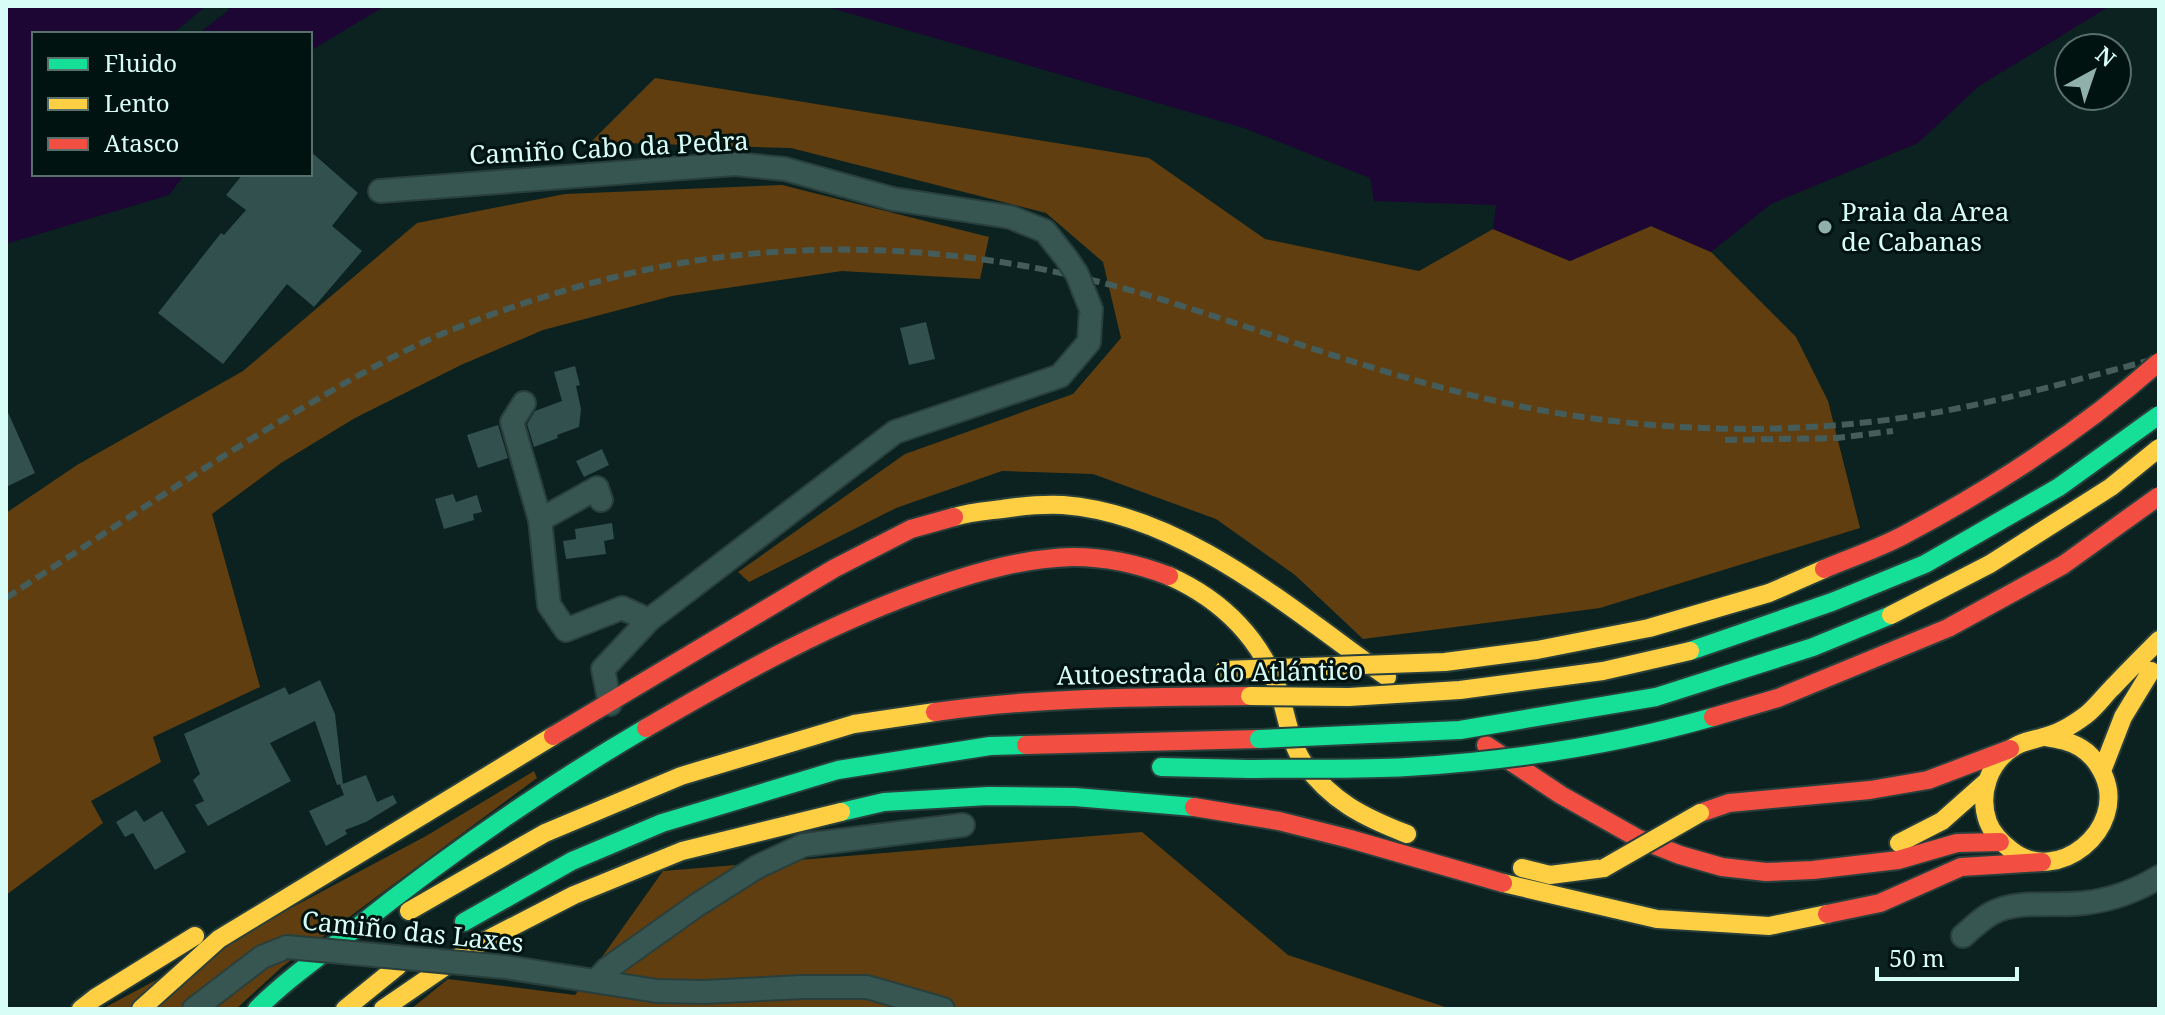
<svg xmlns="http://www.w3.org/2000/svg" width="2165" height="1015" font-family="'Noto Serif',serif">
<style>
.green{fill:#613e10}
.water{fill:#1d0534}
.building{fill:#32504d}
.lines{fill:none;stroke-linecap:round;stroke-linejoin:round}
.street-casing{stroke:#293f3c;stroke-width:26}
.fast-casing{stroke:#293f3c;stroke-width:22}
.slow-casing{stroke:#293f3c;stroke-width:22}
.jam-casing{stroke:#293f3c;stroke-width:22}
.street{stroke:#375652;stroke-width:22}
.fast{stroke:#16e098;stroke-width:18}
.slow{stroke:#ffcf43;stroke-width:18}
.jam{stroke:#f24e42;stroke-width:18}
.rail{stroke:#455d5a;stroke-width:6;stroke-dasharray:12 6;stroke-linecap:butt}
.street-bridge-casing{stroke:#293f3c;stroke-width:26;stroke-linecap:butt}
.fast-bridge-casing{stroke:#293f3c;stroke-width:22;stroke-linecap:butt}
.slow-bridge-casing{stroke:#293f3c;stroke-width:22;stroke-linecap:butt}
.jam-bridge-casing{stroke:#293f3c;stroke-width:22;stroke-linecap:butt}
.street-bridge{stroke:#375652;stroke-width:22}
.fast-bridge{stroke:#16e098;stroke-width:18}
.slow-bridge{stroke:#ffcf43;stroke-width:18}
.jam-bridge{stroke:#f24e42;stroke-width:18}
.poi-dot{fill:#90b0ac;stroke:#001310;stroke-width:3}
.labels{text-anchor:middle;stroke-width:6;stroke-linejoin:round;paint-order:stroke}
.street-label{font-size:26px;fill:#d8fdf7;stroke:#001310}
.poi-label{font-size:26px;fill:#d8fdf7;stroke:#001310;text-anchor:start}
</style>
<rect width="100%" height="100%" fill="#0b2220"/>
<path class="green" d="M655 78 1149 158 1265 239 1419 271 1493 229 1570 261 1651 226 1711 252 1796 337 1828 401 1860 528 1600 608 1363 639 1295 575 1216 519 1093 474 1002 471 896 508 749 582 738 572 905 454 1073 394 1121 338 1103 262 1046 213 791 148 591 142Z
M782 185 989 237 980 279 842 271 672 296 543 330 461 365 355 418 281 463 212 514 260 687 153 737 161 762 91 801 103 823 6 895V513L77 465 243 371 417 223 565 194Z
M534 771 537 778 283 966 236 1009H102L426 836Z
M1142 832 1288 955 1451 1009H411L448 979 575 995 663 871Z"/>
<path class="water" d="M6 6H206L172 34H34V174H185L169 195 6 244Z
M227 6H385L310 51V34H198L229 10Z
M824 6H2110L1979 86 1918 143 1771 204 1711 252 1651 226 1570 261 1493 229 1496 205 1374 201 1370 178 1244 128Z"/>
<path class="building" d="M310 151 358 193 332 226 362 251 314 307 287 284 223 364 158 313 221 233 224 235 246 210 226 195 243 174H310Z
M926 322 935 359 909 365 900 328Z
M575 366 580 385 576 386 581 409 579 427 557 435 558 438 534 447 527 424 535 411 562 401 554 372Z
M6 408 35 473 6 487Z
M498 425 508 458 478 468 467 435Z
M602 449 609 465 584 477 576 461Z
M453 494 456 502 477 495 482 512 473 514 474 520 444 529 435 499Z
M612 523 614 539 604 541 606 554 566 559 563 541 576 539 575 529Z
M320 680 335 714 343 784 337 785 315 721 270 743 291 781 208 826 195 805 204 801 193 780 200 774 184 734 285 687 289 695Z
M366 775 377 802 393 795 397 803 366 822 345 830 347 834 326 846 309 811 344 795 340 785Z
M136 810 144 822 162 811 186 852 155 870 133 833 125 837 116 822Z"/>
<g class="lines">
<g class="street-casing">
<path id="street" d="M380 191 735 164 785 169 893 199 1010 217 1045 231 1067 259
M524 403 512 422 540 520 549 605 566 630 622 608 649 620
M540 520 597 488 601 500
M610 704 603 669 649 620 895 432 1060 376 1089 342 1091 309
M1963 936C1972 928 1981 919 1992 913 2019 899 2054 907 2084 903 2111 900 2136 891 2159 877
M505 967 657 991 704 992 801 987H867L943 1009
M596 981 607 969 697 905 757 867 804 845 963 825
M194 1009 262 957 287 947"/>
</g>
<g class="fast-casing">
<path id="fast" d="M1161 767 1249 769
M841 812 884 802 988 796 1075 797 1194 807
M464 922 572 861 662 823 838 770 990 746 1026 745
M257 1009C286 980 319 957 351 932 444 857 542 789 646 728"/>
</g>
<g class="slow-casing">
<path id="slow" d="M954 517C970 512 986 511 1002 509 1022 506 1043 504 1063 505 1183 514 1292 610 1387 677
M1169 576C1223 600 1264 641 1281 698 1287 719 1291 744 1303 762 1331 801 1363 817 1407 834
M2046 737C2058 739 2070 741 2081 748 2091 754 2099 765 2104 776 2127 829 2057 887 2011 850 2001 842 1992 833 1988 822 1978 794 1989 762 2014 747 2023 741 2033 740 2043 737 2058 734 2074 724 2086 715 2096 707 2103 697 2112 688 2127 672 2143 656 2159 640
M2102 771 2123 717 2151 671
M1899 843 1942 821 1986 782
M1522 868 1550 875 1604 868
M1503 883 1657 919 1769 926 1827 914
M409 911 545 833 681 776 854 724 935 712
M81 1009 95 998 195 936
M141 1009 219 939 553 736
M345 1009 398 966
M383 1009 475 946 574 895 682 851 841 812"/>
</g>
<g class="jam-casing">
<path id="jam" d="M935 712C1039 697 1145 697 1250 696
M646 728C739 674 833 621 936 586 980 571 1026 558 1073 557 1106 557 1138 564 1169 576
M553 736 835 568 911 529 954 517
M1026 745 1259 739
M1486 745 1561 795 1639 839 1680 855 1722 867 1766 872 1813 870 1898 860 1957 843 2000 842
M1194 807 1279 821 1350 839 1503 883
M1700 813 1729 803 1870 790 1928 780 2010 749
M1827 914 1880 903 1961 867 2042 862"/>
</g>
<use href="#street" class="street"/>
<use href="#fast" class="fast"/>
<use href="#slow" class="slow"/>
<use href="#jam" class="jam"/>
<path class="rail" d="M1725 440 1837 438 1893 431
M6 598C95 540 183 480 274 425 329 392 385 358 444 333 497 311 552 293 607 279 784 233 972 243 1147 295 1285 337 1420 391 1563 414 1680 433 1798 434 1915 416 1998 403 2078 379 2159 358"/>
<g class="street-bridge-casing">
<path id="street-bridge" d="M1067 259 1077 274 1091 309
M287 947 505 967"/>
</g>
<g class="fast-bridge-casing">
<path id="fast-bridge" d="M1690 651 1832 602 1925 564 2059 487 2159 415
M1259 739 1460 730 1656 697 1813 647 1891 615
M1249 769C1301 768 1355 770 1407 767 1508 761 1615 745 1713 717"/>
</g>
<g class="slow-bridge-casing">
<path id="slow-bridge" d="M1891 615 1990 564 2111 487 2159 448
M1224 670 1445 662 1537 650 1649 628 1769 593 1824 569
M1250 696 1349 697 1460 690 1603 671 1690 651
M1604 868 1700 813"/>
</g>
<g class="jam-bridge-casing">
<path id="jam-bridge" d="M1824 569C1850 558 1877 549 1902 536 1993 488 2082 430 2159 362
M1713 717 1778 698 1948 628 2063 565 2159 496"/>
</g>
<use href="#street-bridge" class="street-bridge"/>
<use href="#fast-bridge" class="fast-bridge"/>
<use href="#slow-bridge" class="slow-bridge"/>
<use href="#jam-bridge" class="jam-bridge"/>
</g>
<circle class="poi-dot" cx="1825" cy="227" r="8"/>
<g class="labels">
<g class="street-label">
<text transform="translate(609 148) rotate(-3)" y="9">Camiño Cabo da Pedra</text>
<text transform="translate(1210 673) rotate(-1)" y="9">Autoestrada do Atlántico</text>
<text transform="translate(413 932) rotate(6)" y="9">Camiño das Laxes</text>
</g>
<g class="poi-label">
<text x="1841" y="221">Praia da Area<tspan x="1841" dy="30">de Cabanas</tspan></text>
</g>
</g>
<rect width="2165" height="1015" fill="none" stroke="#d8fdf7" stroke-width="16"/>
<rect x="32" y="32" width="280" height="144" fill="#001310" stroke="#56716c" stroke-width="2"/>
<rect x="48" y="58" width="40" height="12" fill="#16e098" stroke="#56716c" stroke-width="2"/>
<text x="104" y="72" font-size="24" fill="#d8fdf7">Fluido</text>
<rect x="48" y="98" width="40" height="12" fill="#ffcf43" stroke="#56716c" stroke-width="2"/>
<text x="104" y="112" font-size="24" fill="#d8fdf7">Lento</text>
<rect x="48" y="138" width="40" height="12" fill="#f24e42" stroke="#56716c" stroke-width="2"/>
<text x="104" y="152" font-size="24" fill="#d8fdf7">Atasco</text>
<g transform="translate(2093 72) rotate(40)"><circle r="38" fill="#001310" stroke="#56716c" stroke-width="2"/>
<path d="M0-6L14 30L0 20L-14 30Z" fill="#90b0ac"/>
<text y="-12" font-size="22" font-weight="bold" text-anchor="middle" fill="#d8fdf7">N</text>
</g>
<path d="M1877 967v12h140v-12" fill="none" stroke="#d8fdf7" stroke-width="4"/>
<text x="1889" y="967" font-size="24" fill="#d8fdf7" stroke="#001310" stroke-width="6" paint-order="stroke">50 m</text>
</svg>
